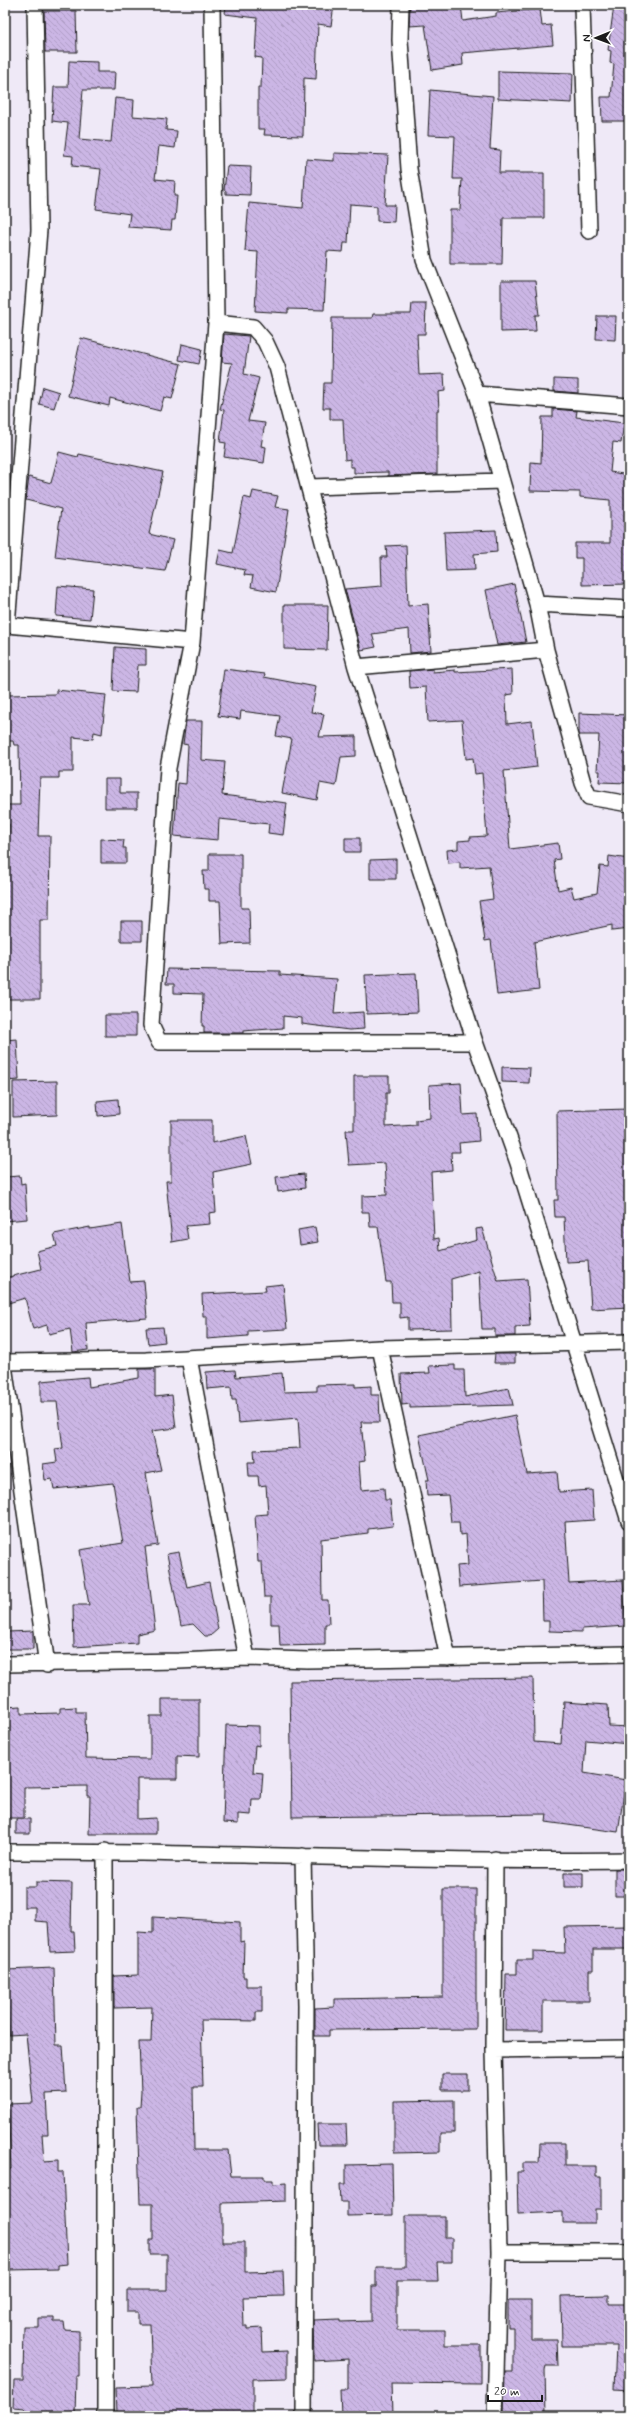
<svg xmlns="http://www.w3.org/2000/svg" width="634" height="2421" font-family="Mynerve,sans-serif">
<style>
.building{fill:url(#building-back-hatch);stroke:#1c1c1c}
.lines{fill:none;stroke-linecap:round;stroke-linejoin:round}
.street-casing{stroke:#1c1c1c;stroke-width:18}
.street{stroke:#fff;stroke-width:15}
</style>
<defs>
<pattern id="building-back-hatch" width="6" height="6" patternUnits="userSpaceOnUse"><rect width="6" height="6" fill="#cbb6e5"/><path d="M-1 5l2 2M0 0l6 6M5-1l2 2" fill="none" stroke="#ae9cc4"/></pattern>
</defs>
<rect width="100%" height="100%" fill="#efe9f7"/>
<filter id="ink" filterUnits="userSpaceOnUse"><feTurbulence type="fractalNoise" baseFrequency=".025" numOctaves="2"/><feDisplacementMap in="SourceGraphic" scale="8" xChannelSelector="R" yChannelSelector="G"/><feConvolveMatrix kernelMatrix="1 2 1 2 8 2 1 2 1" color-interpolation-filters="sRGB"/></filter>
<g filter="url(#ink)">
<path class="building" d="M226 5H334L331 26 318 24 316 79 304 78 303 136 264 135 265 129H258V87H261L262 58 255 57 257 18 225 14Z
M461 5 463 21 496 16V13L540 9 542 26 551 25 553 45 462 53 463 65 432 70 425 25 409 26 410 6Z
M614 5H629V121H602L601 97H611L614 64 610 63 611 51 608 50Z
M44 11H76L77 52H45Z
M69 61 97 62V72H115L114 90H83L79 139 111 142 115 98 134 100 133 116 167 119 166 130 177 131 175 148 159 146 155 179 175 181 174 196H177L175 220H172L171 230 128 227 130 214 96 209 101 169 72 166 73 156 64 155 68 123 52 121 54 87H68Z
M498 71 573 73 572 103 498 99Z
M430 90 493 96 490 149 500 150 499 173H544V218H503L502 264H450V210H460L462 179H453L455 136 428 135Z
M334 153 388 155 385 205H395L394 222 377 221V206L350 204 348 243H344L343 252 327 251 324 310 288 309V313L255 311 258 252 245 251 249 203 303 208 306 159 334 161Z
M227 166 251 167 250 195 226 194V191L224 190Z
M501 281H535L539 315H535L536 331 501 332Z
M412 303H426L425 334H417L419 375 444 374 445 391 438 392 439 410H437V474L388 476V472L354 473V467H350V459L345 460 343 419H330V408H323L324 383H331L332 318H372L373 314H411Z
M597 316H616L615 340 596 339Z
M224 334 249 336 244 374 259 378 248 421 265 423 261 446 266 447 264 463 224 457 226 443 220 442 224 410 220 409 232 363 222 362Z
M81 338 181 364 172 399 164 397 160 411 110 398 109 406 68 396Z
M182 344 202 349 199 364 179 360Z
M554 379 578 380V393L554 391Z
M43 387 59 392 54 408 39 404Z
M553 409 577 411 576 417 624 423 621 443 613 442 610 472 629 475V584L582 585V558H575V543H610V500L580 497V492L530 491 531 462 541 463 542 417H553Z
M59 452 78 457 79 454 163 472 149 534 173 540 165 571 55 557 61 509 26 500 29 477 51 483Z
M253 491 278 496 275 507 289 509 276 592 251 587 253 576 244 575 245 570 217 564 220 550 233 553 244 497 251 499Z
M496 530 497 552 474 554 475 570 446 571 444 532Z
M406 545 408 606 428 604 431 651 410 653 409 629 372 634 376 647 361 650 345 589 382 586 381 557H387L386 546Z
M514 584 526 642 497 645 486 590Z
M58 586 93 589 90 619 56 616Z
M284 605H328L327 650 284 649Z
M115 647 146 649V665H138L136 692 113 691Z
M224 669 265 674 264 677 316 687 311 712 324 714 319 737 356 736V756L341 757 336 786 320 783 317 800 282 793 292 739 276 736 280 716 241 711 240 719 218 716Z
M433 669V672L455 670V672L512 669 513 694 506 695 507 724 532 721 537 767 504 771 510 849 558 843 560 859 554 860 558 890 571 887 574 898 597 893 600 866 608 867 609 856 629 859V929L612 931V925L534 942 539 990 497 995 491 940 485 941 479 901 493 899 489 866 460 868V862L448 863 447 850 458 849V841L470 840V837L487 836 482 773 475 774 473 758 466 759 462 720 428 722 426 687 410 688 409 671Z
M56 690 106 695 102 734 94 732 93 739 73 737V772H59V778H40L38 836H50L49 920H40V999H7L5 873H7L9 824H5V805H20L19 745H14L13 741H5L7 695 56 694Z
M579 713 629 715V783L599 782 600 771H597L599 735H579Z
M186 721H202L201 760 225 762 222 795 287 803 283 835 268 833 269 824 219 819 218 840 174 836 178 783 186 784 188 745 183 744Z
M105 779H120V793H137V808H105Z
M345 838H360V852H345Z
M101 839 124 840 123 848H126V863H101Z
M209 854H241V908H249L250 943 222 944 220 901H209V889H204L203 871H209Z
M396 859V879H370V860Z
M121 921H142V941H121Z
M167 969 280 971V975L337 979 334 1014 363 1012 364 1029 349 1030 302 1024V1018L283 1016V1028L243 1031V1033H204V1026H202L203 994 174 993V984H166Z
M416 973 418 1012 367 1014 365 975Z
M105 1015H136V1036H105Z
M17 1039 19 1080 5 1081V1040Z
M502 1067 530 1068 529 1083 502 1082Z
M354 1076H389V1093H386V1127L416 1125V1120L430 1118 429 1085 461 1083 463 1115 477 1114 479 1141 459 1143 460 1152H451L452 1170 431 1172 434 1239 439 1238 440 1251 477 1240 476 1229 482 1228 498 1281 527 1279 530 1326 515 1327V1336H495V1329H482L479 1271 451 1279 452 1329 408 1330V1317L400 1318V1302H392L391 1282H386L378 1227H370L369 1212H362V1196L387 1195 385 1163 349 1165 346 1130H354Z
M57 1081V1115L13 1117V1082Z
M118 1099 119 1114 98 1116 97 1101Z
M629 1109V1307L591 1309 588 1261 566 1262 564 1217H555L554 1200H558L557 1111Z
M171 1120H212V1143L246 1136 252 1164 213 1172 216 1212 209 1213 210 1224 186 1226 188 1239 172 1242 166 1181H171Z
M304 1174 305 1188 278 1192 276 1177Z
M20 1176 21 1184 25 1183 27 1219 5 1221V1177Z
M122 1224 130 1282 144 1281 147 1318 86 1323 88 1350 73 1352 70 1329 49 1334 47 1325 33 1329 25 1298 5 1304V1278L41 1269 37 1251 57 1246 54 1234 90 1227V1229Z
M315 1227 318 1242 300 1245 298 1230Z
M283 1284 287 1329 248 1331V1336L207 1339V1316H203L202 1294 266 1291 265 1286Z
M163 1327 165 1342 148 1344 146 1328Z
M495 1354H515V1363H494Z
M455 1365V1370H464L465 1397 509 1388 513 1405 410 1408V1404L402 1405 401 1374 430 1373 429 1366Z
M139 1369H155V1397L172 1395 176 1428 152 1431 161 1470 146 1473 158 1545 145 1547 155 1630 137 1634V1643L74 1647 73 1605H89L80 1550 123 1543 113 1483 54 1489 52 1479 45 1480 43 1464 57 1462 55 1449 63 1448 57 1402H41V1381L88 1377 89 1387 139 1378Z
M235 1370 236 1377 282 1373 284 1392 317 1391V1385L355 1384V1387L371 1386V1395H379L380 1422H361L365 1461 359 1462 361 1490 384 1488 385 1500H390L393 1526 368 1529V1533L321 1539 322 1600H328L329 1624H325V1645L280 1646 279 1624H271V1597H264L262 1562H258L255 1515 268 1514 266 1485 259 1486 258 1476H249L248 1462H255L254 1450 300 1448 298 1418 238 1423 236 1400H232L231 1387 207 1389 206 1372Z
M515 1415 527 1474 557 1472 559 1492 592 1490 594 1520 565 1522 569 1583 623 1580 626 1626 582 1629V1632L549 1631V1621H543L542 1581 459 1587 457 1566 468 1565 466 1534 460 1535 459 1522H451L448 1495 427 1496 426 1480H429L419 1435Z
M179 1552 187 1587 209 1582 218 1629 210 1636H205L193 1624 181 1626 167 1554Z
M33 1631V1649H7V1632Z
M533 1678 534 1742 561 1744 564 1702 608 1705 609 1726 629 1727V1744L586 1740 584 1773 626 1780 618 1832 546 1822 547 1814 292 1817 290 1681Z
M162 1699H199V1757L177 1756V1779H137V1819L156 1818V1834H89L90 1796H87V1786L24 1787V1818H5V1707L21 1706V1714L60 1713V1708L76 1707V1712H85L86 1758 150 1759V1716H162Z
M226 1725 259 1726V1746L255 1745 253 1772 263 1773 261 1799H252L251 1815 238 1814V1824L223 1823Z
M16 1819H30V1834H16Z
M615 1869H629V1896H615Z
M564 1873H583V1887H564Z
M36 1882 72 1883 71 1931H74L75 1951 50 1952 48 1922 35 1921V1907H24V1887H36Z
M443 1889H476V2029L329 2030V2036H315V2008L334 2007V1999L443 1997Z
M153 1917 240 1922V1942L244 1941 243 1977H246V1986H262V2012H256V2021L201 2020 203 2087H193L194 2150H228L231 2176H264V2180H273V2184L286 2183V2201L222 2203V2242H245V2272L283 2271 284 2296 243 2297 244 2326H247V2329L262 2328 263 2352 287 2351V2378L253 2379V2416L116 2414 115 2387 152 2386 150 2324H138V2312H127V2290H167V2254H150V2240H153V2204H140L137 2107H140L141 2092 139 2042H151L152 2007 114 2008V1976L138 1975V1932L153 1933Z
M629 1926V1949H593V1970H589V2001H543V2030H505L506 1974H517V1960H533V1952L565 1953 564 1927Z
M54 1968 56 2045H63L66 2093 46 2094 48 2134H42L44 2161 58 2160V2172H63L67 2264 58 2265V2269L8 2270 5 2169H11L8 2104 33 2103 26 2034 9 2035 6 1970Z
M442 2074H468V2090H442Z
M454 2100V2133H440V2152L394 2153V2101Z
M317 2124H346L347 2145H318Z
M540 2143H565V2166H596V2177H601V2209H595V2223H563V2212L518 2214 517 2172H523V2163H539Z
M392 2164 393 2215 347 2216V2202H341L340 2184H346V2165Z
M405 2216H445V2238H452V2262H437L438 2281H397V2330H445V2345H481V2384L391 2383 392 2415H341L340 2390H348V2359L314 2361 313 2320 340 2319V2322L372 2321V2286H376V2267H405Z
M609 2295V2304H629V2390L614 2389 616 2346H562L561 2296Z
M508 2300H531V2339H557L558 2366H546L545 2370 546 2416H504L505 2372H513V2328H508Z
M38 2318H54V2322H64L65 2330 79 2331V2376H76L75 2416H42V2413H23L24 2408 13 2407 14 2380H23L24 2327H38Z"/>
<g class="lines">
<g class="street-casing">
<path id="street" d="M212 5 216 323 192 642 168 768 151 1025 159 1042H475
M401 5 400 40 409 169 424 260 477 394 537 604 546 650 583 783 589 797 629 804
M582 5 589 231
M216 323 253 327 265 341 277 367 356 667 475 1042 518 1163 629 1521
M477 394 629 406
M309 487 502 481
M537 604 629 609
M5 625H7L39 230 35 5
M7 625 192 642
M356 667 546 650
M380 1348 448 1658
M189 1358 230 1575 247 1658
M5 1362 146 1360 380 1348 629 1342
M5 1372 47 1665
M5 1664 179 1661 247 1658 307 1660 629 1654
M105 1851V2416
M5 1852C213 1851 421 1863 629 1860
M303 1856 306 2006 304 2416
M494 2050 629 2048
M499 2252H629
M495 2416 499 2252 494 2050 495 1859"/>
</g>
<use href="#street" class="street"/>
</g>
</g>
<rect width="634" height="2421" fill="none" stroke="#fff" stroke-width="20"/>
<rect x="10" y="10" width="614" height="2401" fill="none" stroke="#1c1c1c" stroke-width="1.5" filter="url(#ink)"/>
<g transform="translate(596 38) rotate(269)" stroke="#ffffff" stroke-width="3" paint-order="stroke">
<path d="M0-3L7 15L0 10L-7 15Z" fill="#1c1c1c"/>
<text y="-6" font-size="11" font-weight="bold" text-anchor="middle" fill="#1c1c1c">N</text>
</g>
<path d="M488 2395v6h54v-6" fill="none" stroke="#1c1c1c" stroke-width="2"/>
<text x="494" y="2395" font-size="12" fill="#1c1c1c" stroke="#ffffff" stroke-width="3" paint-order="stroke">20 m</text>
</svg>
